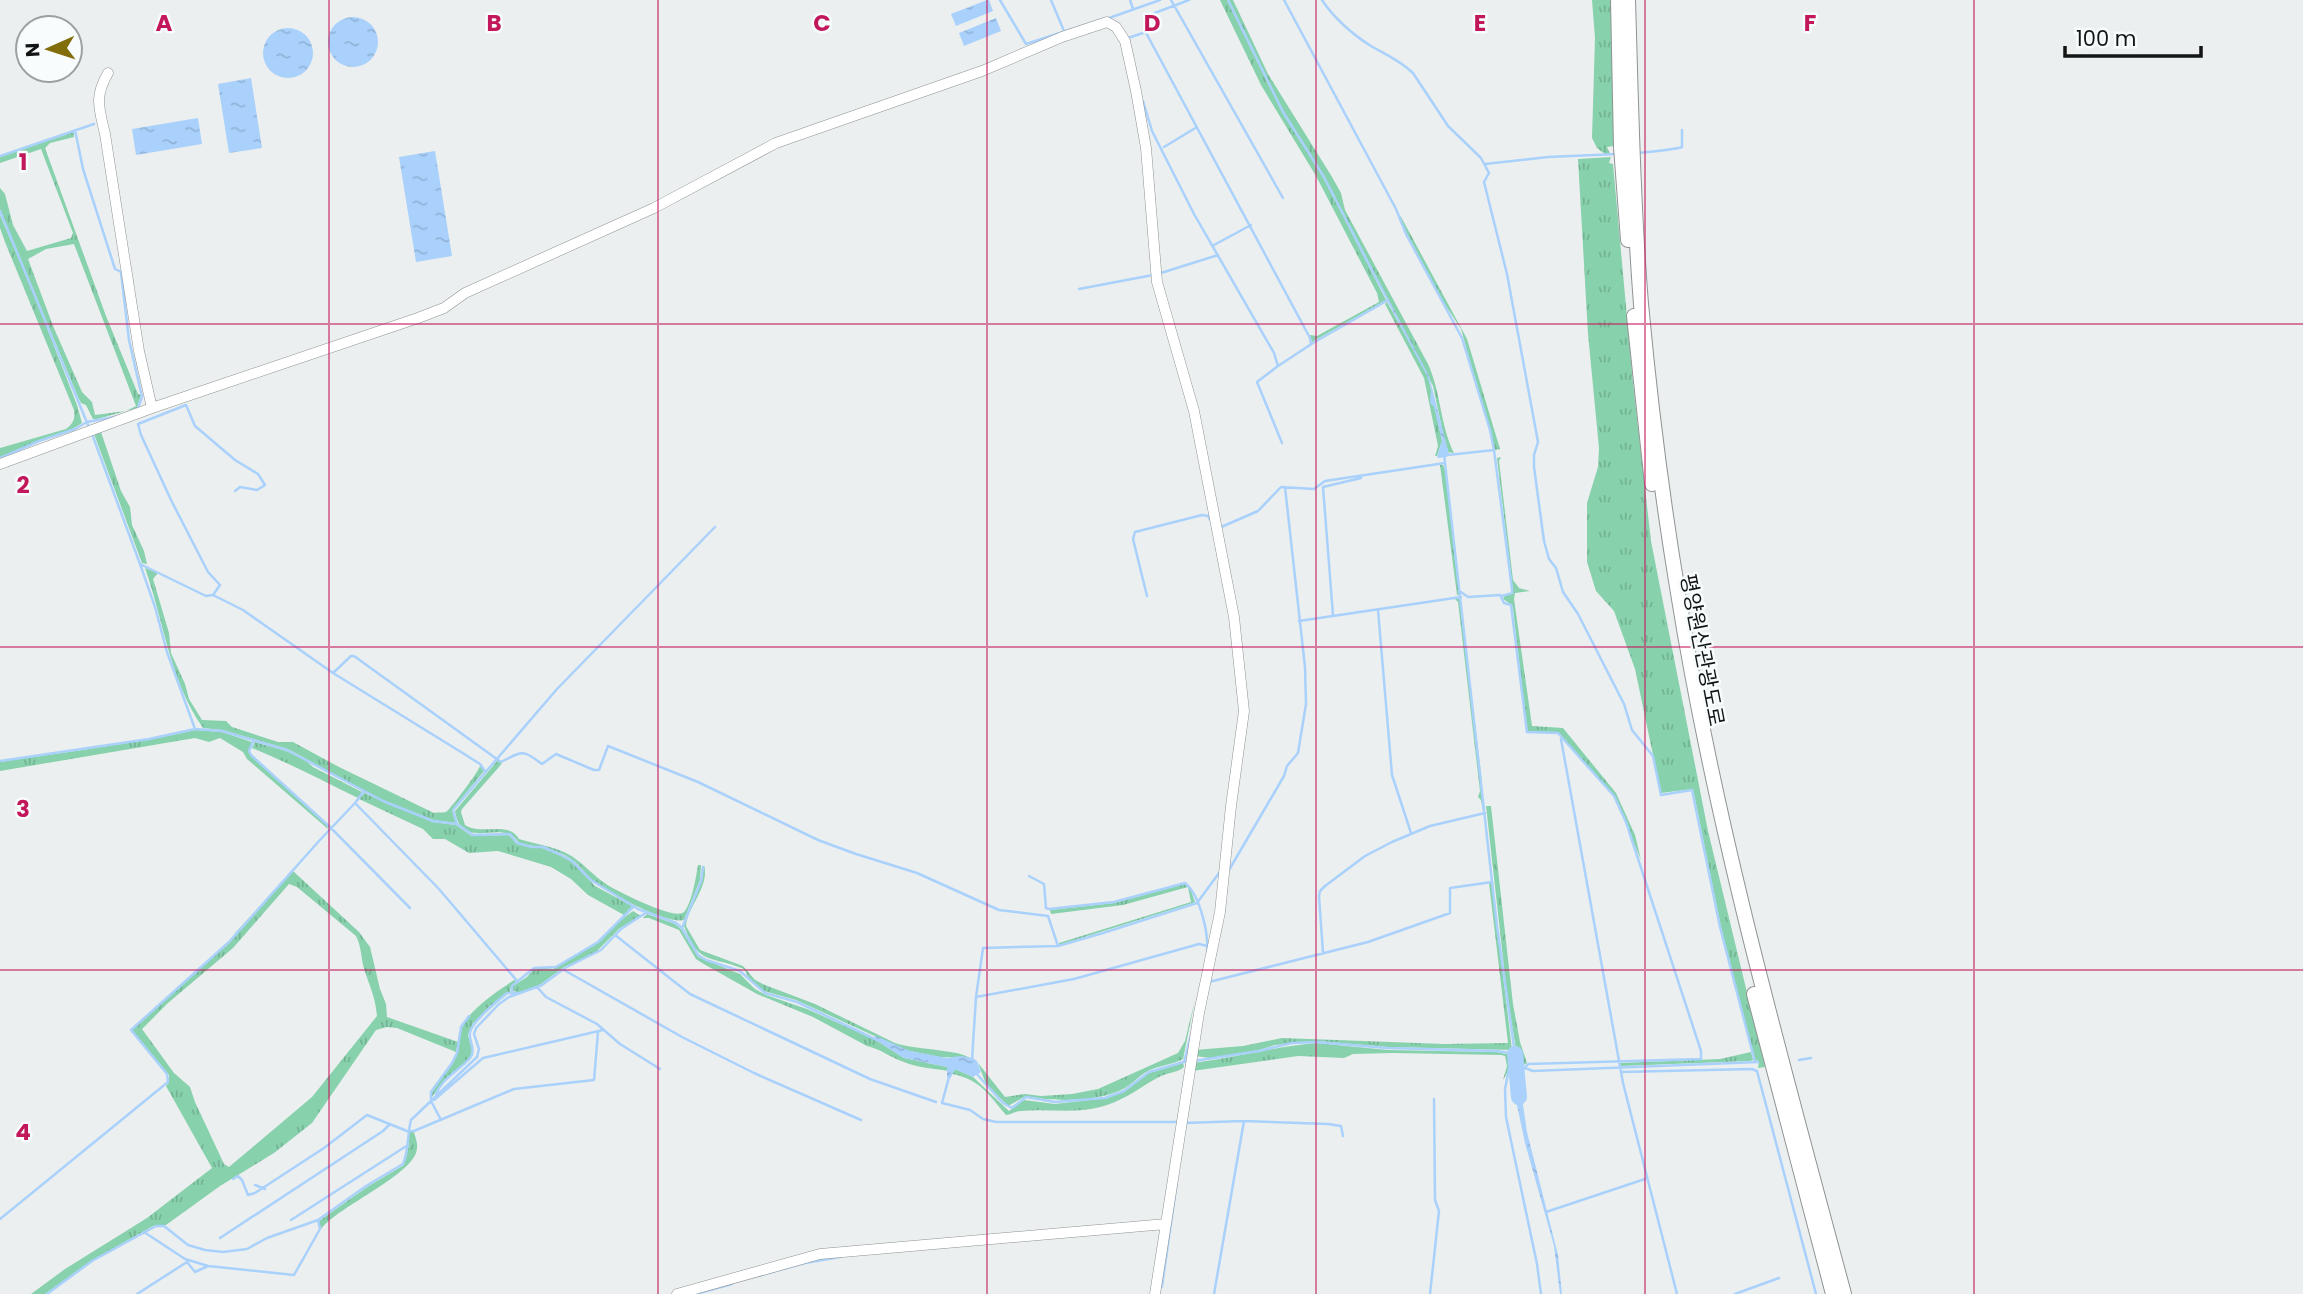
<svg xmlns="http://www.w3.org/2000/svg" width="2303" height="1294" font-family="Poppins,'Noto Sans KR',sans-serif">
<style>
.grass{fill:url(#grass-tufts);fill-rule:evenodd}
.water{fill:url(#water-ripples)}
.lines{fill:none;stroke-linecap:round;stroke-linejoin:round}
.stream{stroke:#a9d1fc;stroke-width:2.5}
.river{stroke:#a9d1fc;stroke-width:16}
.minor-casing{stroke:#8f9393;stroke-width:11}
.highway-casing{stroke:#8f9393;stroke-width:16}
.minor{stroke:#fff;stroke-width:10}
.highway{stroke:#fff;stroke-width:14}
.grid{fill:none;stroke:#c2185b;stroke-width:2;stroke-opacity:0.55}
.labels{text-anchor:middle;stroke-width:5;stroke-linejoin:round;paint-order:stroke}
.street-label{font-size:21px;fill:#131515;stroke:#f8fcfd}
.grid-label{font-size:23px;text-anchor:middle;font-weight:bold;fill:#c2185b;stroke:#f8fcfd;stroke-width:5;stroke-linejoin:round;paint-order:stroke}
</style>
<defs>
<pattern id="grass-tufts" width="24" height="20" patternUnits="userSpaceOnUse" patternTransform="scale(1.75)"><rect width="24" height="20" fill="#87d1ad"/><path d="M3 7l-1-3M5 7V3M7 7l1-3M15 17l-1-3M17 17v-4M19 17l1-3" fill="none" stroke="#74b394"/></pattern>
<pattern id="water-ripples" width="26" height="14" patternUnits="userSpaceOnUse" patternTransform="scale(1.75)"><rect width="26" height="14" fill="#a9d1fc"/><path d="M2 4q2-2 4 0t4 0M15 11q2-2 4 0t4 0" fill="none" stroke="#91b3d7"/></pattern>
</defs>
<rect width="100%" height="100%" fill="#ebefef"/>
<path class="grass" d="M1220 0H1227L1282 112 1323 177 1386 300 1312 342 1310 335 1317 336 1379 302 1377 293 1316 176 1261 85Z
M1228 0H1233L1268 74 1332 177 1341 193 1345 210 1428 364C1441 392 1440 425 1454 453L1447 452 1433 386 1324 176 1284 112Z
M1592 0H1613L1614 146 1607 147 1610 154H1605L1597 148 1592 138 1595 38Z
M74 132V137L50 143 45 148 106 316 138 394 141 395 137 408 97 419H93L86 405 81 403 78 397 0 209V188L5 194 13 225 27 251 71 238 73 233 41 149 0 163V157ZM74 244 136 406 126 411 95 415 92 402 82 392 53 326 28 259 46 249Z
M1611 157 1609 163 1613 164 1633 383 1651 541 1708 831 1765 1067 1758 1068 1759 1061 1755 1060 1721 927 1693 789 1661 793 1635 669 1614 611 1596 591 1587 562V503L1598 467 1599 448 1588 334 1578 159Z
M0 215 35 297 77 405 82 423 74 428 0 457V448L66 429C74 423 75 419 74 410L5 242 0 228Z
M1400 215 1467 339 1500 449 1495 450 1461 329 1442 300 1401 222Z
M1387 302 1428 376 1442 441 1437 456H1435L1438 446 1424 378 1385 304Z
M101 432 121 491 130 507 132 525 144 551 147 564 142 563 94 434Z
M1501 457 1499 461 1513 580 1519 588 1530 591 1515 593 1514 599 1532 726 1563 728 1616 793 1635 835 1641 860 1614 796 1558 732 1530 733 1527 730 1513 609 1512 605 1503 599 1505 595 1513 592 1497 458Z
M1440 465H1443L1447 474 1460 595H1457Z
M145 568 158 573 153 579 169 633 171 653 185 684 189 699 202 720 226 721 232 727 278 742H293L339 767 434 813C438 812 442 813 446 812 449 811 479 771 480 766L484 771 452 810 456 823 433 820 383 801 288 749 223 730 203 728C170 681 164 622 145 568Z
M1460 598 1482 782 1483 812 1481 800 1478 797 1480 791 1458 602 1455 599Z
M196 730 222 732 252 742 249 751 250 755 327 825 328 829 247 759 243 752 220 738 209 742 195 738 0 771V762C66 752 131 744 196 730Z
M255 742 286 751 304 759 313 767 362 792 358 798C323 781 289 763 252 748Z
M498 760 502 763 499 767 462 809 461 812 465 825C482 836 508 820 519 839 535 844 551 846 566 853 582 861 594 877 609 886 620 892 675 921 684 912 692 903 696 877 698 865H701L700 880 684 920C667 925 604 891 590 878 584 872 579 864 571 859 555 848 537 847 519 843 503 816 462 854 455 811Z
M364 793 433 822 456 825 472 836 509 835 517 844 542 848 559 855 572 862 595 886 632 906 624 915 588 895 571 879 551 867 498 851 469 853 445 839H433L423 829 359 799Z
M1486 806H1491L1513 1004 1520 1042 1527 1063 1524 1065 1516 1049 1507 994Z
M704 865C710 886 688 906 686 926L700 950 743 966 755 980 765 985 815 1004 895 1043C915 1050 956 1049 970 1058L940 1057 905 1050 796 1000 764 991 750 980 744 969C710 955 699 966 684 926L702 880Z
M293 871 359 932 370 947 380 989 386 1004 387 1017 458 1042 456 1052 397 1028 387 1027 376 1030 312 1123 274 1153 220 1186 166 1225H155L91 1261 45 1294H31L65 1269 147 1218 212 1168 166 1086 169 1082V1075L132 1030 230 942 236 932ZM289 884 297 887 356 936C361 946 361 955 363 965 369 986 375 994 377 1016L312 1097 229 1167 224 1164 195 1102 190 1087 174 1073 142 1029 168 1003 233 948Z
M1489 883H1492L1512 1050 1388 1047 1317 1041 1275 1045 1259 1050 1222 1057 1209 1058 1196 1056 1195 1050 1243 1046 1282 1038 1444 1044 1508 1043Z
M1184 884 1190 888 1195 902 1193 903 1059 945V943L1191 902 1188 887 1123 905 1051 914 1050 910 1114 903Z
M633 911 641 916 620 928 595 953 564 967 541 984 522 993 513 991V986L527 977 534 969 539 967 553 969 598 943 618 922Z
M647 914 675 924 681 929 698 957 740 974 755 989 766 995 807 1009 874 1039 904 1058 947 1067 948 1071C933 1068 918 1068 904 1062 891 1058 881 1049 867 1046L813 1017 757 994 702 963 696 959 679 930 649 918H643Z
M514 980 517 982 511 986 510 992 473 1023 468 1035 472 1050 470 1058 443 1082 431 1098C432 1085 448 1073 454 1061 460 1050 459 1039 462 1028 466 1012 499 990 514 980Z
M1195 1000 1183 1059C1173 1065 1159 1065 1148 1071 1138 1076 1131 1086 1121 1090 1096 1102 1053 1102 1026 1096L1008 1106 986 1084 978 1063 1005 1097 1025 1094 1041 1096 1072 1094 1098 1089 1178 1053 1185 1041Z
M1316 1043 1388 1050 1497 1052 1511 1055 1512 1065 1503 1080 1507 1066 1505 1056 1501 1055 1393 1053 1353 1054 1344 1058 1298 1056 1192 1071 1193 1063C1235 1057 1275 1047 1316 1043Z
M1751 1052 1753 1060 1750 1061 1621 1066 1620 1063 1720 1059Z
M1183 1063 1184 1067C1177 1073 1168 1072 1159 1077 1142 1086 1126 1099 1107 1105 1079 1115 1050 1108 1021 1111 1015 1111 1011 1115 1006 1115 989 1095 980 1079 952 1074L955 1069 973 1077 1009 1111 1024 1100 1055 1104 1106 1098 1125 1091 1149 1073Z
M408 1132H414C415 1137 418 1143 417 1148 416 1174 340 1205 321 1229L319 1221 367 1187 404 1165 409 1145Z"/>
<path class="water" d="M987 0H989L993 11 956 26 951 14Z
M328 42a25 25 0 1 1 50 0a25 25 0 1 1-50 0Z
M996 18 1001 31 964 46 959 33Z
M263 53a25 25 0 1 1 50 0a25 25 0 1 1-50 0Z
M251 78 262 148 229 153 218 84Z
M198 118 202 144 136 155 132 129Z
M435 151 452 256 416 262 399 157Z
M1378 279 1429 376 1449 454 1447 457 1438 458 1437 456 1442 441 1434 407 1430 403 1431 388 1427 376 1376 280Z
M876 1036 910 1051 947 1058 960 1056 973 1058 977 1061 981 1072 973 1077 955 1069 950 1079 947 1077V1067L904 1058 874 1039Z
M1525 1076 1520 1084 1527 1132 1558 1255 1562 1294H1560L1554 1246 1525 1143 1511 1077Z"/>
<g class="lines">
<path class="stream" d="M1000 0 1026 44 1103 19
M1051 0 1064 31
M1130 0 1133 9
M1171 0 1283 198
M1189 0 1144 17V29L1310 338 1311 344
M1228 0 1283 112 1324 177 1377 280
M1284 0 1396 209 1406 234 1462 338 1490 430 1494 450 1448 455
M1322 0C1333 17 1353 35 1371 46 1385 54 1401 61 1413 73L1448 126 1481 158 1489 173 1484 182 1507 274 1538 442 1534 455V467L1544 541 1549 559 1556 568 1563 592 1578 614 1624 704 1632 730 1653 756 1661 795 1692 790 1720 927 1755 1062
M1109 18 1160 0
M1129 40 1128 38 1146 32
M1143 101 1152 131 1194 214 1274 353 1278 366 1257 382 1282 443
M75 130 83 169 115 269 121 272 129 340 142 397 138 408
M1164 147 1197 127
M1637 153C1648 152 1673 150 1682 147V130
M0 156 94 124
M1485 164 1548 157 1617 154
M0 211 88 425
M1214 245 1251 225
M1161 273 1218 255
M1079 289 1153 275
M1278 366 1313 343 1388 300
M92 434 140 564 155 607 167 652 195 729
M1494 450 1512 589V593L1502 596
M0 458 39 441 75 429 87 422 119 416
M1219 528 1258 511 1281 487 1314 489 1325 481 1445 463
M140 564 206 596 213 595 220 585 208 572 171 500 141 435 138 424 186 405 195 426 235 460 258 474 265 485 257 490 240 487 235 491
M1461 592 1468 597 1500 595 1504 603 1511 605 1527 732 1558 733 1614 796 1626 822 1701 1051V1059L1528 1064 1524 1069
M213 595 243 610 333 673 351 656H354L501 762C523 751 522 749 542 764L556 754 594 770H599L608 746 698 782 818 840 856 854 917 873 999 910 1048 916 1058 946
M1147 596 1133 539 1135 532 1202 515 1208 516 1211 521
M1378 610 1392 775 1411 833
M1333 615 1323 487 1361 478
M1299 621 1461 597
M333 673 461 752 480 764 485 771
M1561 739 1623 1083 1677 1294
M253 742 249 751 251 755 331 828 410 908
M0 761 149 739 195 729 222 731 287 750 383 801 433 821 457 824 473 835 510 834 517 843 532 847H543L559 854 572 861 591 880 638 909 676 923 682 928 698 955 706 960 740 971 765 993 797 1002 877 1040
M355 803 439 889 518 982
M457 824 453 810 557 689 715 527
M1229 870 1284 776 1287 766 1298 753 1306 704 1305 667 1285 487
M1029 876 1044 884 1046 908 1049 909 1114 902 1185 883C1200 895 1209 934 1207 953
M682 928 701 881 703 867
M615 935 690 994 870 1079 936 1102
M1323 953 1319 896 1320 891 1325 886 1365 856 1392 842 1430 826 1485 813
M564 970 682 1037 754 1073 861 1120
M1209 982 1368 942 1450 913V888L1492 882
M537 987 546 997 597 1024 620 1044 660 1069
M512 992V986L534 968 556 967 598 942 634 906
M976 997 1074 979 1199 944 1207 946
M469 1016 461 1027 457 1053 452 1063 431 1092V1099L434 1100 483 1058 603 1030
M972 1060 976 997 983 948 1058 946 1103 933 1197 903 1219 873
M1799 1060 1811 1058
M1194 1061 1259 1051 1292 1043 1316 1042 1387 1048 1497 1051 1515 1054 1497 926 1444 454
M1184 1062 1191 1035
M975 1072 1003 1103 1012 1108 1026 1097 1055 1102 1105 1098 1124 1091 1149 1072 1187 1061
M1621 1072 1752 1069 1757 1071 1816 1294
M949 1077 942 1103 970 1110 983 1119 996 1122H1178
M436 1094C443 1077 459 1071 470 1058 477 1050 468 1041 470 1032 472 1022 498 1000 507 993H518
M431 1101 441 1120
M1184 1123 1244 1121 1328 1124 1341 1126 1343 1136
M233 1179 238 1176 242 1180 248 1195 255 1193 324 1148 367 1115 407 1131H414L514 1089 594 1080 598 1032
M255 1185 265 1189
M1546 1212 1645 1179
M0 1219 168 1082 167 1074 131 1030 229 942 319 841 355 803 364 791
M291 1220 408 1145
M144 1232 185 1259 208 1266
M220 1238 383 1131 390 1124
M758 1276 805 1263 840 1257
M1158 1290 1162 1286 1177 1181
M47 1294 92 1261 156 1226H164L188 1245 205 1250 223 1252 247 1249 267 1238 318 1220 366 1186 403 1164C409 1150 407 1135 411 1120L477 1057 479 1049 474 1034 476 1028 499 1004 509 997 542 985 565 968 601 950 621 929 647 912
M137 1294 187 1262 195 1272 208 1266 294 1275 320 1229 318 1220
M696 1294 732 1284
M1214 1294 1244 1121
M1430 1294 1439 1211 1435 1200 1434 1099
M1541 1294 1537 1264 1506 1117 1505 1089 1509 1069 1517 1065 1533 1071 1758 1062
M1735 1294 1779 1278"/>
<path class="river" d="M1515 1054 1519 1097"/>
<g class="minor-casing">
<path id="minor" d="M108 73C94 97 99 108 105 134L139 351 152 408
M0 464 152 408 418 318 444 308 465 293 654 208 776 143 982 71 1062 37 1107 22 1116 27 1125 41 1136 91 1146 148 1157 282 1194 411 1234 617 1244 711 1231 806 1220 912 1199 1013 1155 1294
M677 1294 820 1254 1166 1224"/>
</g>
<g class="highway-casing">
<path id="highway" d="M1618 0 1621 147 1628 240
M1628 0C1631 101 1633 203 1641 304 1650 401 1662 497 1678 593 1716 830 1782 1062 1844 1294
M1634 316 1652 484
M1754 994 1833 1294"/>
</g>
<use href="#minor" class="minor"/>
<use href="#highway" class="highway"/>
</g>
<path class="grid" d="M329 0V1294M658 0V1294M987 0V1294M1316 0V1294M1645 0V1294M1974 0V1294M0 324H2303M0 647H2303M0 970H2303"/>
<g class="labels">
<g class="street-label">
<text transform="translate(1702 650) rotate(79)" y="7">평양원산관광도로</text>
</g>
</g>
<g class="grid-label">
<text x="164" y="31">A</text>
<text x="494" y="31">B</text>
<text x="822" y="31">C</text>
<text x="1152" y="31">D</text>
<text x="1480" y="31">E</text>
<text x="1810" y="31">F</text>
<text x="23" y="170">1</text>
<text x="23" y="493">2</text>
<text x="23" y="817">3</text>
<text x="23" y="1140">4</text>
</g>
<g transform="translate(49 49) rotate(267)"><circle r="33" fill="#f8fcfd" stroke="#9ca0a0" stroke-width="2"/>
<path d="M0-5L12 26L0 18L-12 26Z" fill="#816d0a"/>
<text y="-10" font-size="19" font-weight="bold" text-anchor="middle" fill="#131515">N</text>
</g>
<path d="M2065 46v10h136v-10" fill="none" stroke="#131515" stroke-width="3.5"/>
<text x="2076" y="46" font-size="21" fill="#131515" stroke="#f8fcfd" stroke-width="5" paint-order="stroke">100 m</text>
</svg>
